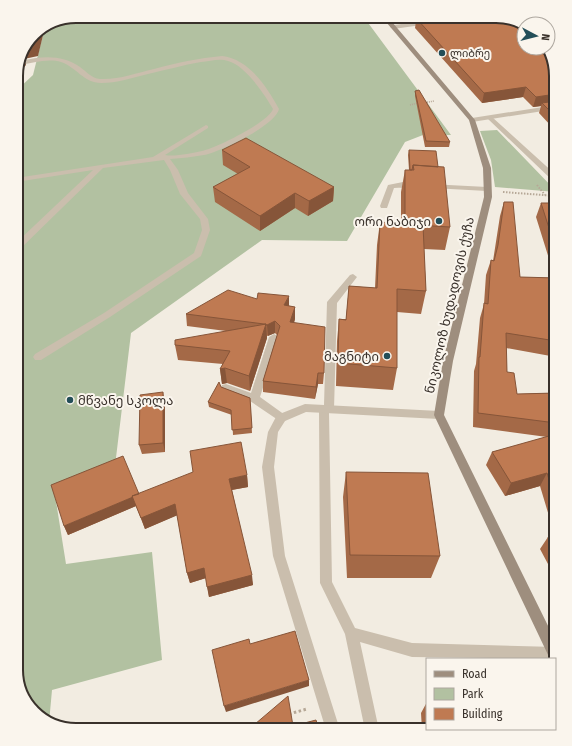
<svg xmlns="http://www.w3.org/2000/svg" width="572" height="746" font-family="'Fira Sans Condensed','Noto Sans Georgian',sans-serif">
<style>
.green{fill:#b2c1a1}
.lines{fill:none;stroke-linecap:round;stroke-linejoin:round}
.path-far2{stroke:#b6a897;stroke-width:1.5;stroke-dasharray:1 1;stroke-linecap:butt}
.path-far1{stroke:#b6a897;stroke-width:2;stroke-dasharray:1.5 1.5;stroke-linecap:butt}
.path{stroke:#b6a897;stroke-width:3;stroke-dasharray:2.5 2.5;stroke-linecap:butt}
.service{fill:#cabead;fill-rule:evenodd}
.minor{fill:#cabead;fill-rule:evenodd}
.tertiary{fill:#cabead;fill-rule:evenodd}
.secondary{fill:#9e8e7e;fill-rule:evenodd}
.wall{fill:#a46947}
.shaded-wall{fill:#865539}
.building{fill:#bf7a52;stroke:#865539}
.poi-dot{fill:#234e58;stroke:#faf5ed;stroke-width:1.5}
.labels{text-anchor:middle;stroke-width:4;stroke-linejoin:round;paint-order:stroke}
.far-poi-label{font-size:11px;fill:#39312b;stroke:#faf5ed;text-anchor:start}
.poi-label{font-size:13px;fill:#39312b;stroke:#faf5ed;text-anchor:end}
.street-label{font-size:13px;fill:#39312b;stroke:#faf5ed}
.rim{fill:none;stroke:#39312b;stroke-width:2}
</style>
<rect width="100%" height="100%" fill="#f2ece1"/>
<path class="green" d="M144 16H363L451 135H423L405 142 347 241 262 240 131 333 115 466 55 495 66 564 152 552 162 660 52 690 49 723 46 722 26 703 16 670V91L33 75 45 27 64 20Z
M497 130 556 191V192L495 187 491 160 480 131Z"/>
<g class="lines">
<path class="path-far2" d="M423 103 434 101
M410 105 418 103"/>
<path class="path-far1" d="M537 185 545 195
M503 192 556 196"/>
<path class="path" d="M289 714 307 709
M236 730 256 724"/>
<path class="service" d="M222 56C249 59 267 87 279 109 276 125 220 152 204 155 193 157 182 158 170 159L178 170 188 193 208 219 210 230 201 256 110 317 41 360H35L33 357 35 354 104 313 194 253 202 230 200 219 180 194 170 170 164 160 103 168 19 250 16 251V243L93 170 16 182V178L153 157 206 125 208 126V128L165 155C175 157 191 153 202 151 216 148 269 122 273 109 265 95 245 65 228 61 220 58 210 61 201 62 183 65 166 70 148 74 132 78 117 83 101 83 84 83 76 67 61 62 48 58 33 63 19 65L21 61C41 56 62 54 80 67 87 72 91 78 100 79 118 80 136 73 154 69 176 63 199 58 222 56Z
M403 182 416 183 420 185C414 189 402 187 394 188L387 208H381L380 206 388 185Z
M429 184 487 187 491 189 487 191 432 188 428 186Z
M353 274 357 277 337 303 334 409 333 412 329 413 332 582 355 628 412 643 556 647 555 659 412 657 360 642 379 730H365L345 634 320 583 319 409 320 406 324 405 327 302 350 275Z
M274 334 279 337 260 397 285 415 286 418 285 421 281 422 250 401 222 391 221 388 222 385 226 384 251 393 269 337Z"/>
<path class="minor" d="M427 21 429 22V24L393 29 390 27 393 25Z
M488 117H492L556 175V181H553L488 119Z
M305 404 439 411 443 412 444 415 443 418 439 419 306 412 285 421 278 432 274 467 285 556 340 730H326L273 556 262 467 268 432 277 415Z"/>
<path class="tertiary" d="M556 105V109L472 122 469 120 472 118Z"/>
<path class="secondary" d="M381 16H387L475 120 491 168 492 197 453 361 444 415 556 642V664L555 659H550L434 415 443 361 484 197 483 168 469 120Z"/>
</g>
<path class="wall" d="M402 16H500L556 76V136L551 130 552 127 539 113 541 106 533 107 523 97 482 103 415 28 416 21 409 22Z
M415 91 450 142 449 147H425L415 96Z
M222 150 334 187 333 201 308 216 295 208 260 231 215 202 213 187 238 174 223 165Z
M409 150 438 167 450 227 445 250 424 249 426 291 421 314 397 312V368L393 390 336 386 337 341 339 319H346L349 286 375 288 377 245 380 222 401 224V192L405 170H409L408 155Z
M504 202 520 277 555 278 536 217 541 203H556V357L506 348 507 372 517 394 556 393V579L540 549 548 537 555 536 540 486 505 496 486 465 492 452 547 437 473 427 474 371 476 364 480 318 484 304 486 275 491 260 493 261 500 216Z
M257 299 295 307V319L294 323 324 373 323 384H318L315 399 263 392V381L277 335 275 333 267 336V338L250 391 227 383 222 384 220 369 223 364 178 360 175 345 226 331 187 326 186 314Z
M221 387 250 398 252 433 233 435 232 415 209 407 208 402Z
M165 402V452L142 454 139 445Z
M346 472 440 556 431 578H347L343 497Z
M247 475 248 487 232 490 253 585 209 597 206 578 190 583 187 573 177 515 145 529 136 506 68 535 64 526 139 494Z
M427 702V729H500L497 730H422L421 713Z"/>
<path class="shaded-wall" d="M410 16H464L416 18V21L409 22Z
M45 27 38 56 24 59 26 65 16 76V71L29 45 39 30Z
M526 87 523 97 482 103 484 93Z
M556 94V104L542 103 541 106 533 107 536 97Z
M334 187 333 201 308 216 309 201Z
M295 193V208L260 231V216Z
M289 296V308L284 305Z
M295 307V319L290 334V322Z
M275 321V333L268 336 267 325Z
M266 324 267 338 250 391 249 376Z
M225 368 227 383 222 384 220 369Z
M318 373V384L315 399 316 387Z
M163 392 165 402V452L163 443Z
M547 473 540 486 505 496 511 483Z
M247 475 248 487 231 490 229 479Z
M133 497 136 506 68 535 64 526Z
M175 504 178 515 145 529 141 518Z
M204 568 206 578 190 583 187 573Z
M252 575 253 585 209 597 207 587Z
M309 680V686L226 712 224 706Z"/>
<path class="building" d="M435 16H500L526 24H524V48H548L556 76V94L536 97 526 87 484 93 416 18Z
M39 30 35 44 29 45 36 31Z
M419 90 450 142 426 141 415 91Z
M556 101V117L542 103Z
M246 138 334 187 309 201 295 193 260 216 213 187 250 167 222 150Z
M409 150 436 151 438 167 413 165 412 170H410Z
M413 165 444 167 450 227 415 225H423L426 291 397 289V368L338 363 339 319 346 320 349 286 377 288 380 222 405 224V170H414Z
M504 202H513L520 277 556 278V341L506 333 507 372 514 373 517 394 556 393V423L478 413 479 357H480L484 303 488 304 491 260 494 261 498 245Z
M541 203H556V250Z
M228 290 257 299 258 293 289 296 284 305 295 307 290 322 325 327 324 373H318L316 387 263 381 280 326 275 321 267 325H266V324H264L186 314Z
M266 324 249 376 225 368 220 369 230 351 175 345V340Z
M219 382 221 387 250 398 252 428 232 430 231 410 208 402Z
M163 392V443L139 445 140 395Z
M556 434V502L547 473 511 483 492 452Z
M241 442 247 475 229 479 252 575 207 587 204 568 187 573 175 504 141 518 132 496 193 472 190 451Z
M123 456 139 494 132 496 133 497 64 526 51 485Z
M346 472 428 473 440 556 350 555Z
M556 535V552L548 537Z
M295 631 309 680 224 706 212 650 249 639 250 644Z
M288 696 293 726 316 720 319 730H248Z
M434 729H500L497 730H434Z"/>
<g class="poi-dot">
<circle cx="442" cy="53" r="4"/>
<circle cx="439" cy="221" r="4"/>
<circle cx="387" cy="356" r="4"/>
<circle cx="70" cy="400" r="4"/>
</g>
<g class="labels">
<g class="far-poi-label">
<text x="450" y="57">ლიბრე</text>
</g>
<g class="poi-label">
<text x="431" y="226">ორი ნაბიჯი</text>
<text x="379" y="361">მაგნიტი</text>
<text x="78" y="405" text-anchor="start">მწვანე სკოლა</text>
</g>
<g class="street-label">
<text transform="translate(449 305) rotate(-77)" y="5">ნიკოლოზ ხუდადოვის ქუჩა</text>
</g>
</g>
<path d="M0 0H572V746H0ZM76 23H496A53 53 0 0 1 549 76V670A53 53 0 0 1 496 723H76A53 53 0 0 1 23 670V76A53 53 0 0 1 76 23Z" fill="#faf5ed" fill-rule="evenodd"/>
<path class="rim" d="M76 23H496A53 53 0 0 1 549 76V670A53 53 0 0 1 496 723H76A53 53 0 0 1 23 670V76A53 53 0 0 1 76 23Z"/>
<rect x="426" y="658" width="130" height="72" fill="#faf5ed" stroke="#ada79f"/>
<rect x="434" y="671" width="20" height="6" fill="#9e8e7e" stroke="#ada79f"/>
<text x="462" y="678" font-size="12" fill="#39312b">Road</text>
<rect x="434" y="688" width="20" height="12" fill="#b2c1a1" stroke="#ada79f"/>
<text x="462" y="698" font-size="12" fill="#39312b">Park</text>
<rect x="434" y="708" width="20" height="12" fill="#bf7a52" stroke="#ada79f"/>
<text x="462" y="718" font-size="12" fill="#39312b">Building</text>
<g transform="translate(536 36) rotate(97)"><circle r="19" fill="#faf5ed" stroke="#ada79f"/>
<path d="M0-3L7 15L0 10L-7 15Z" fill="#234e58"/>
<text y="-6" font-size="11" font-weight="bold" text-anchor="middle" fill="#39312b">N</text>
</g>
</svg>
